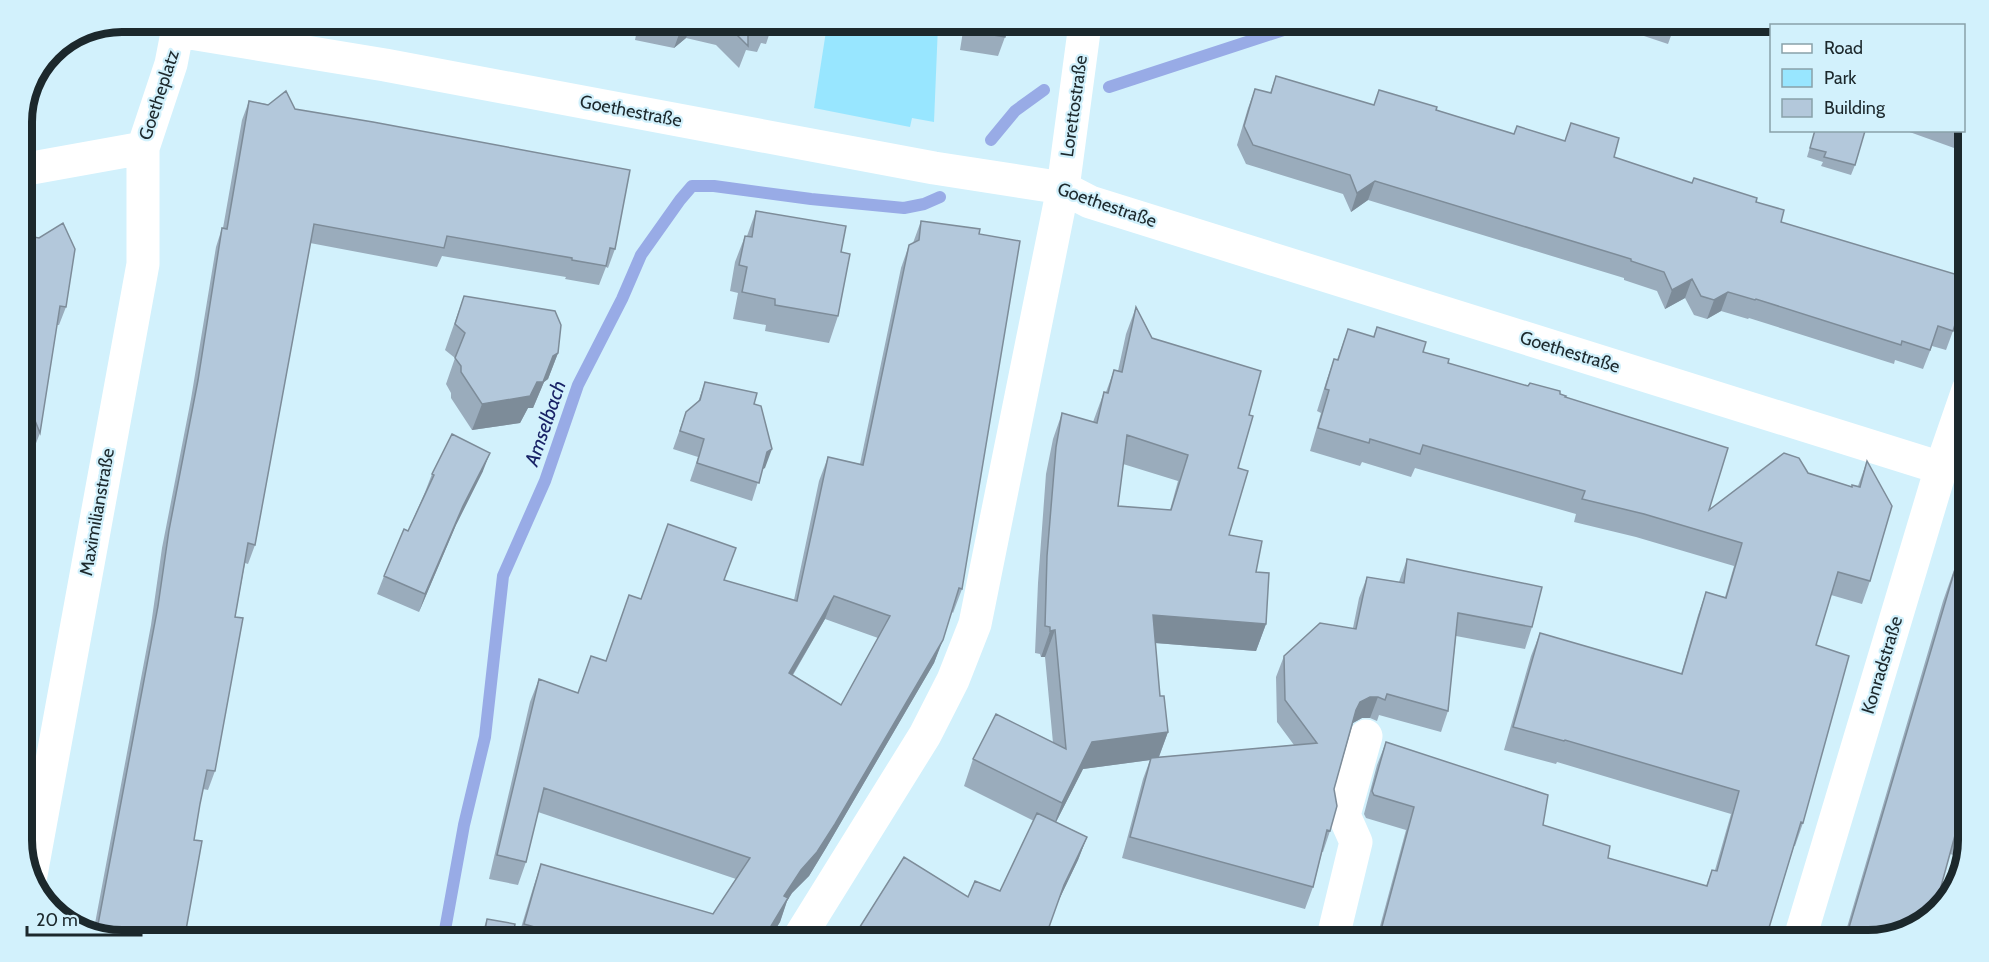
<svg xmlns="http://www.w3.org/2000/svg" width="1989" height="962" font-family="Cabin,sans-serif">
<style>
.green{fill:#98e6ff}
.lines{fill:none;stroke-linecap:round;stroke-linejoin:round}
.stream{stroke:#98abe6;stroke-width:12}
.minor{stroke:#fff;stroke-width:33}
.wall{fill:#9aacbc;fill-rule:evenodd}
.shaded-wall{fill:#7d8c99}
.building{fill:#b3c8db;stroke:#7d8c99;stroke-width:1.5;fill-rule:evenodd}
.labels{text-anchor:middle;stroke-width:4.5;stroke-linejoin:round;paint-order:stroke}
.street-label{font-size:18px;fill:#1c282c;stroke:#d2f1fc}
.water-label{font-size:20px;font-style:italic;fill:#192367;stroke:#d2f1fc}
.rim{fill:none;stroke:#1c282c;stroke-width:8}
</style>
<rect width="100%" height="100%" fill="#d2f1fc"/>
<path class="green" d="M827 25H938L934 122 912 118 910 127 814 108Z"/>
<g class="lines">
<path class="stream" d="M1109 87 1305 23
M991 140 1015 111 1044 90
M443 941 464 825 485 737 503 576 545 481 578 385 622 299 641 255 680 200 692 186H714L811 199 904 208 924 204 940 197"/>
<path class="minor" d="M178 31 385 65 934 168 1063 188 1090 202 1941 468
M21 170 143 148
M31 875 143 264V148L171 64 178 28
M797 941 925 735 953 680 975 624 1063 188 1085 24
M1332 941 1356 842 1344 815 1366 736
M1799 941 1941 468 1968 390"/>
</g>
<path class="wall" d="M1631 22H1676L1668 44 1629 31Z
M964 25H1007L1005 37 998 56 960 50Z
M596 26H772L766 44 761 43 757 52 746 50 739 68 716 45 686 38 674 48 635 40 636 35Z
M1276 76 1373 105 1436 110 1514 134 1517 126 1565 141 1571 123 1614 157 1692 183 1756 202 1781 222 1953 331 1946 350 1932 346 1923 369 1895 360 1894 364 1749 318 1748 319 1721 311 1707 319 1694 315 1685 298 1665 309 1657 291 1624 280V278L1368 200 1351 212 1343 194 1246 164 1237 145 1248 108 1255 89 1270 93Z
M249 101 295 109 615 249 608 268 606 267 599 285 565 279 566 277 442 256 437 267 310 243 255 545 248 564 245 563 235 617 215 771 208 790 203 789 121 941 93 934 151 625 162 548 191 399 216 247 222 228H223L242 120Z
M1968 115V153L1904 130H1964Z
M1815 130H1862L1855 165 1851 175 1821 166 1823 162 1807 157Z
M756 211 841 252 838 316 829 343 765 331 766 325 733 319 738 293 730 291 735 262 745 236H747Z
M921 221 962 589 953 613 952 612 934 663 826 848 809 876 792 893 787 901 780 922 768 941H517L533 888 541 864 713 914 736 879 538 812 526 862 518 885 489 879 530 702 539 679 578 693 606 661 641 599 724 580 794 600 819 481 828 457 860 464 901 268 909 245 913 243ZM825 619 878 638 841 705 793 675Z
M21 238 66 307 59 325H57L40 433 33 451 21 421Z
M464 296 558 353 548 379 544 382 533 408H528L520 423 472 430 451 398V393L446 384 455 358 445 350Z
M1136 307 1152 338 1249 415 1238 468 1229 535 1256 572 1266 624 1256 651 1155 643 1160 696 1168 732 1159 757 1294 745 1277 722 1276 677 1284 656 1353 628 1359 598 1367 577 1399 582 1407 559 1532 627 1525 649 1456 636 1448 711 1441 732 1379 715 1377 721 1370 718H1362L1353 723 1334 789 1330 831 1323 852H1322L1313 887 1305 909 1122 858 1143 779 1150 760 1083 769 1056 822 1087 837 1078 860 1056 906 968 897 1000 891 1034 821 964 786 973 759 1053 743 1045 657H1041L1040 654 1035 653 1038 583 1046 474 1053 439 1062 413 1093 422 1104 392H1106L1114 370 1118 371 1126 334ZM1123 464 1178 481 1170 510 1118 506Z
M1377 327 1423 352 1448 363 1528 386 1560 394 1709 510 1808 473 1852 487 1858 486 1867 461 1870 581 1862 604 1831 595 1816 645 1803 823 1795 846H1794L1765 941H1376L1406 830 1366 818 1364 814 1377 765 1386 742 1543 825 1608 858 1706 886 1712 870H1715L1731 814 1557 762 1556 764 1504 750 1531 656 1540 633 1681 674 1698 615 1706 592 1725 597 1734 566 1636 537 1574 522 1576 514 1415 468 1411 477 1362 462 1360 466 1310 451 1321 413 1317 411 1326 382 1334 359 1337 360 1348 329 1373 337Z
M705 382 754 404 765 468 762 469 752 501 690 481 698 457 673 449 686 412 698 402Z
M483 471 456 525 419 612 377 594 384 576 408 531 425 492 432 474Z
M1968 530V841L1964 858 1950 854 1868 941H1843L1943 601Z
M487 919 512 941H479Z"/>
<path class="shaded-wall" d="M682 26H691L686 38 674 48Z
M1375 181 1368 200 1351 212 1357 193Z
M1692 279 1685 298 1665 309 1672 290Z
M1728 292 1721 311 1707 319 1714 300Z
M558 353 548 379 544 382 533 408H528L520 423 472 430 482 404 537 382 553 356Z
M772 449 765 468 760 470 767 452Z
M490 453 483 471 456 525 419 612 425 594 463 506Z
M834 596 825 619 780 696 789 673Z
M1153 615 1266 624 1256 651 1143 642Z
M1055 630 1045 657H1041L1050 631Z
M943 640 934 663 826 848 809 876 792 893 787 901 780 922 768 941H762L784 896Z
M1370 697H1378L1370 718H1362L1353 723 1348 731 1356 710 1360 702Z
M1168 732 1158 759 1083 769 1052 830 1062 803 1092 742Z
M1087 837 1078 860 1055 908 1064 885Z"/>
<path class="building" d="M1663 22H1676L1675 26Z
M968 25H1007L1005 37 967 31Z
M728 26H766V29L748 26V46Z
M1276 76 1374 105 1379 90 1437 107 1436 110 1514 134 1517 126 1565 141 1571 123 1619 138 1614 157 1692 183 1694 178 1757 198 1756 202 1784 210 1781 222 1968 278V283L1953 331 1938 326 1930 350 1902 341 1901 345 1756 299 1755 300 1728 292 1714 300 1701 296 1692 279 1672 290 1664 272 1631 261V259L1375 181 1357 193 1350 175 1253 145 1244 126 1255 89 1271 93Z
M286 91 295 109 373 122 630 170 615 249 610 248 606 266 572 260V258L447 236 444 248 314 224 255 545 248 543 235 617 243 618 215 771 207 770 200 804 194 840 202 841 184 941H121L96 935 158 606 169 530 198 380 222 228 227 229 249 101 268 105Z
M1964 102 1968 115V133L1961 130H1964Z
M1815 130H1862L1865 131 1855 165 1824 157 1826 152 1810 148Z
M756 211 846 226 841 252 850 254 838 316 775 305V299L742 292 747 267 739 265 745 236 752 237Z
M921 221 980 229 979 234 1020 241 962 589 959 588 943 640 835 824 817 852 801 870 784 896 788 898 762 941H596L585 938 583 941 524 924 541 864 713 914 750 858 544 788 526 862 497 855 539 679 578 693 591 656 606 661 629 595 641 599 668 524 736 548 724 580 797 601 828 457 863 465 909 245 919 240ZM834 596 890 616 841 705 789 673Z
M63 223 75 249 66 307 60 306 40 433 21 386V238L28 236 39 238Z
M464 296 555 311 561 325 558 353 553 356 543 382H537L530 396 482 404 461 372V366L455 358 465 333 455 324Z
M1136 307 1152 338 1261 371 1249 415 1253 416 1238 468 1248 471 1229 535 1262 541 1256 572 1269 573 1266 624 1153 615 1160 696H1164L1168 732 1092 742 1062 803 973 759 996 714 1066 749 1055 630 1050 631V627L1045 626 1047 556 1056 447 1062 413 1097 423 1104 392 1108 393 1114 370 1122 372ZM1127 435 1188 455 1171 510 1118 506Z
M1377 327 1426 342 1423 352 1449 359 1448 363 1528 386 1530 383 1560 391V394L1566 396 1565 397 1728 448 1709 510 1784 453 1799 458 1808 473 1852 487V485L1860 487 1867 461 1892 506 1870 581 1838 572 1816 645 1849 656 1803 823 1801 822 1765 941H1378L1414 807 1374 795 1372 791 1386 742 1548 795 1543 825 1610 846 1608 858 1707 886 1712 870 1717 871 1739 791 1565 740 1564 741 1513 727 1540 633 1682 674 1706 592 1726 598 1742 543 1644 514 1582 499 1585 491 1423 445 1420 454 1370 439 1369 443 1318 428 1329 390 1325 389 1334 359 1338 360 1348 329 1374 337Z
M705 382 757 393 754 404 761 406 772 449 767 452 759 483 697 463 704 439 680 431 686 412 700 400Z
M452 434 490 453 463 506 425 594 384 576 404 529 408 531 434 475 432 474Z
M1968 531V831L1957 828 1934 912 1923 924 1868 941H1845L1953 576Z
M1407 559 1542 587 1532 627 1458 613 1448 711 1387 694 1385 700 1378 697H1370L1360 702 1356 710 1334 789 1337 806 1330 831 1327 830 1313 887 1130 837 1151 758 1317 743 1285 700 1284 656 1320 623 1356 629 1367 577 1404 583Z
M1037 813 1087 837 1064 885 1044 941H851L904 857 968 897 975 881 1000 891Z
M487 919 515 924 512 941H483Z"/>
<g class="labels">
<g class="street-label">
<text transform="translate(159 95) rotate(-72)" y="6">Goetheplatz</text>
<text transform="translate(1074 106) rotate(-82)" y="6">Lorettostraße</text>
<text transform="translate(631 111) rotate(11)" y="6">Goethestraße</text>
<text transform="translate(1107 205) rotate(19)" y="6">Goethestraße</text>
<text transform="translate(1570 352) rotate(17)" y="6">Goethestraße</text>
<text transform="translate(97 512) rotate(-80)" y="6">Maximilianstraße</text>
<text transform="translate(1882 665) rotate(-73)" y="6">Konradstraße</text>
</g>
<g class="water-label">
<text transform="translate(545 423) rotate(-71)" y="7">Amselbach</text>
</g>
</g>
<path d="M0 0H1989V962H0ZM122 32H1868A90 90 0 0 1 1958 122V840A90 90 0 0 1 1868 930H122A90 90 0 0 1 32 840V122A90 90 0 0 1 122 32Z" fill="#d2f1fc" fill-rule="evenodd"/>
<path class="rim" d="M122 32H1868A90 90 0 0 1 1958 122V840A90 90 0 0 1 1868 930H122A90 90 0 0 1 32 840V122A90 90 0 0 1 122 32Z"/>
<rect x="1770" y="24" width="195" height="108" fill="#d2f1fc" stroke="#89a1a9" stroke-width="1.5"/>
<rect x="1782" y="44" width="30" height="9" fill="#ffffff" stroke="#89a1a9" stroke-width="1.5"/>
<text x="1824" y="54" font-size="18" fill="#1c282c">Road</text>
<rect x="1782" y="69" width="30" height="18" fill="#98e6ff" stroke="#89a1a9" stroke-width="1.5"/>
<text x="1824" y="84" font-size="18" fill="#1c282c">Park</text>
<rect x="1782" y="99" width="30" height="18" fill="#b3c8db" stroke="#89a1a9" stroke-width="1.5"/>
<text x="1824" y="114" font-size="18" fill="#1c282c">Building</text>
<path d="M27 926v9h114v-9" fill="none" stroke="#1c282c" stroke-width="3"/>
<text x="36" y="926" font-size="18" fill="#1c282c" stroke="#d2f1fc" stroke-width="4.5" paint-order="stroke">20 m</text>
</svg>
